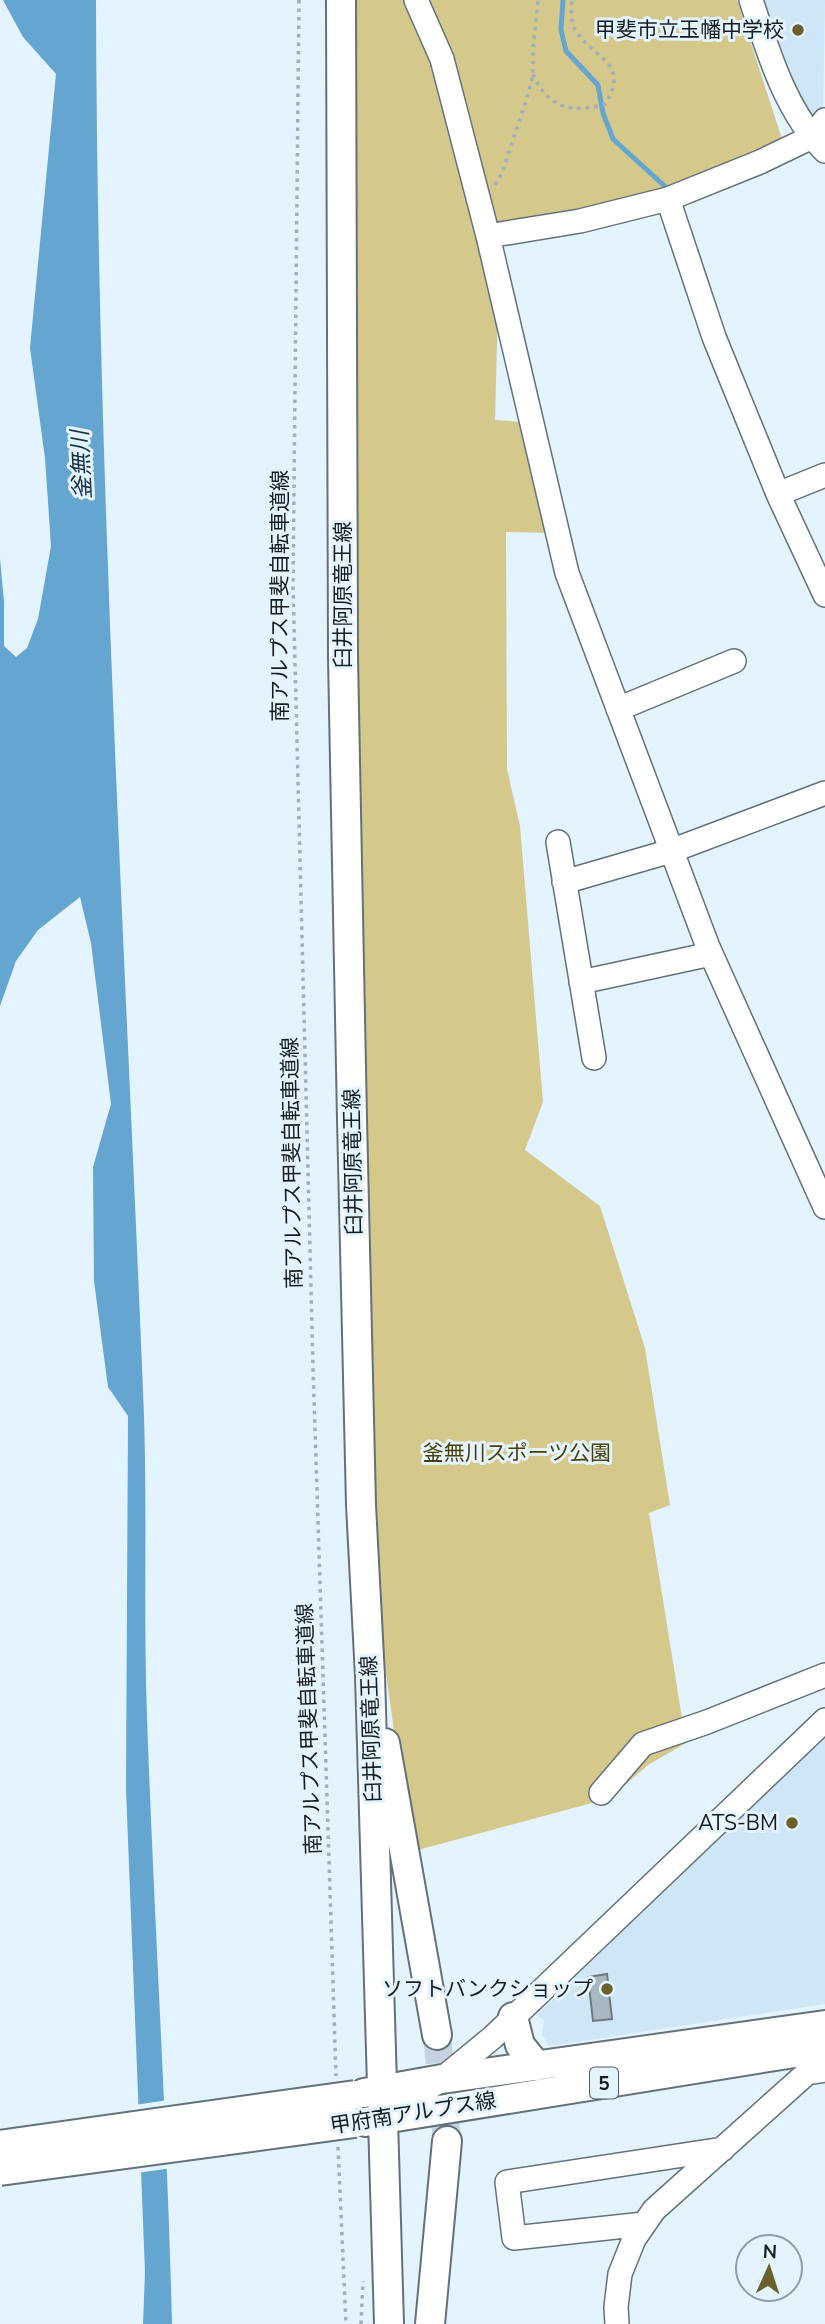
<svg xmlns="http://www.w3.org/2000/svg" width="825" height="2324" font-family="'Nunito Sans','Noto Sans JP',sans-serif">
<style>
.built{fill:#cfe6f7}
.green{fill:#d4c88b}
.water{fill:#65a6d1}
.pier{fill:#e3f3ff}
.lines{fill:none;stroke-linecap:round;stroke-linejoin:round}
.stream{stroke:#65a6d1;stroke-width:5}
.building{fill:#a8b8c3;stroke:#6b7983;stroke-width:2}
.major-tunnel{stroke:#c4d3de;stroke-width:28;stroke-dasharray:28 14;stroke-linecap:butt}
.minor-casing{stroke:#63717b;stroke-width:26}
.major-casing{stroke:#63717b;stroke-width:32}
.path{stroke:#a2aeb8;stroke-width:3.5;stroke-dasharray:3.5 5;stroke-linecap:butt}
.minor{stroke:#fff;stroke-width:23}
.major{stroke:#fff;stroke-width:28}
.major-bridge-casing{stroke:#63717b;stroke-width:32;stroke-linecap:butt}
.major-bridge{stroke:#fff;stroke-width:28}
.poi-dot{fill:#69602c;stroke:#e3f3ff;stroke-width:2.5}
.labels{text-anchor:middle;stroke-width:6;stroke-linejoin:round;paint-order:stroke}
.shield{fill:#e3f3ff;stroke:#545c63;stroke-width:2}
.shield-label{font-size:19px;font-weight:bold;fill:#171c20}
.poi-label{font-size:21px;fill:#171c20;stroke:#e3f3ff;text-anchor:end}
.street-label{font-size:21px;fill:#171c20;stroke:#e3f3ff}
.park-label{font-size:21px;fill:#4b4107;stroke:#e3f3ff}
.water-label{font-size:23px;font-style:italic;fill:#153245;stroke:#e3f3ff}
</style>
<rect width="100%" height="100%" fill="#e3f3ff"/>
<path class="built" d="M762 0H825L823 116 810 115 779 59Z
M825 1736V2004L549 2046 542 2034 544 2020 537 2015 795 1762Z"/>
<path class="green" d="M350 0H737L783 142 657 190 481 231 498 303 495 420 523 422 548 533 506 532 507 769 520 826 543 1102 525 1150 600 1206 645 1348 670 1505 649 1513 686 1743 648 1765 610 1798 418 1850 400 1774 380 1630 363 1152Z"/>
<path class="water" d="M3 0H96C97 464 124 927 143 1390 148 1499 143 1608 147 1717 154 1919 167 2121 172 2324H143L145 2272 126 1789 128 1416 108 1387 94 1281 93 1167 111 1104 91 943 80 897 38 930 16 961 0 1006V558L4 602V646L16 657 27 648 38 619 51 546 45 458 30 348 56 74 23 37Z"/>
<path class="pier" d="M168 2100 172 2168 137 2173 135 2105Z"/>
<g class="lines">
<path class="stream" d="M563 0 561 30 566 51 598 85 603 113 613 139 670 191"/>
</g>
<path class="building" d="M607 1974 612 2019 593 2021 588 1977Z"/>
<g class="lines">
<path class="major-tunnel" d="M437 2035 447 2141"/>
<g class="minor-casing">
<path id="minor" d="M416 0 442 59 488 236 567 573 708 947 825 1207
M751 0C768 52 786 112 825 151
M668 199 714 337 778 494 825 595
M488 236 580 221 668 199 760 162 812 137 825 120
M778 494 825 475
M618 709 734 661
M558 842 594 1058
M564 882 671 851 825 793
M581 982 711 954
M601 1793 643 1744 707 1722 825 1675
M386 2117 442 2079 493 2037 825 1720
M644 2224 514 2238 507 2182 723 2149
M617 2324 616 2307 620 2274 634 2239 654 2210 807 2073 825 2070"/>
</g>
<g class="major-casing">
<path id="major" d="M341 0 343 658 352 1119 361 1505 370 1676 389 2324
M385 1743 437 2035
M513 2017 520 2045 537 2066
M364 2093 442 2079 825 2025
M365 2122 825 2048
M430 2324 447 2141"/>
</g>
<path class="path" d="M299 0 293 585 313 1367 336 2076
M533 74C548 108 571 114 605 104 633 60 588 58 574 27 571 20 571 8 572 0
M495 185 502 173 527 98 533 74V50L538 0
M338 2147 346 2324
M361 2324 363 2281"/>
<use href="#minor" class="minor"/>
<use href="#major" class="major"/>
<g class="major-bridge-casing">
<path id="major-bridge" d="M0 2145 355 2095
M0 2171 355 2123"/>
</g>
<use href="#major-bridge" class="major-bridge"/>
</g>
<g class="poi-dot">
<circle cx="798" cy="30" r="7"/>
<circle cx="792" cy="1823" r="7"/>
<circle cx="607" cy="1989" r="7"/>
</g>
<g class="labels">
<rect class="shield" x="590" y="2067.5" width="28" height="31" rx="5"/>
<g class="shield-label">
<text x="604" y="2090">5</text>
</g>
<g class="poi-label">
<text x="784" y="37">甲斐市立玉幡中学校</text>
<text x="778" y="1830">ATS-BM</text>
<text x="593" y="1996">ソフトバンクショップ</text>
</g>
<g class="street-label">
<text transform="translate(343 595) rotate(-90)" y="7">臼井阿原竜王線</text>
<text transform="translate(280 596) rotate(-90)" y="7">南アルプス甲斐自転車道線</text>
<text transform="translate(353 1162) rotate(-91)" y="7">臼井阿原竜王線</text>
<text transform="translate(292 1163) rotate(-91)" y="7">南アルプス甲斐自転車道線</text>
<text transform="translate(309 1729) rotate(-92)" y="7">南アルプス甲斐自転車道線</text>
<text transform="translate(371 1729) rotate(-92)" y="7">臼井阿原竜王線</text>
<text transform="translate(413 2113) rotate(-9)" y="7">甲府南アルプス線</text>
</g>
<g class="park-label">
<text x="517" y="1460">釜無川スポーツ公園</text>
</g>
<g class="water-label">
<text transform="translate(81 465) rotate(-93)" y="8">釜無川</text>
</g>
</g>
<g transform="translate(769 2268) rotate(3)"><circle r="33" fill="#e3f3ff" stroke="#919da6" stroke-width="2"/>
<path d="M0-5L12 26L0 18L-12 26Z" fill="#69602c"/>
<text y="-10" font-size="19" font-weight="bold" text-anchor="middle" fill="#171c20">N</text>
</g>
</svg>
